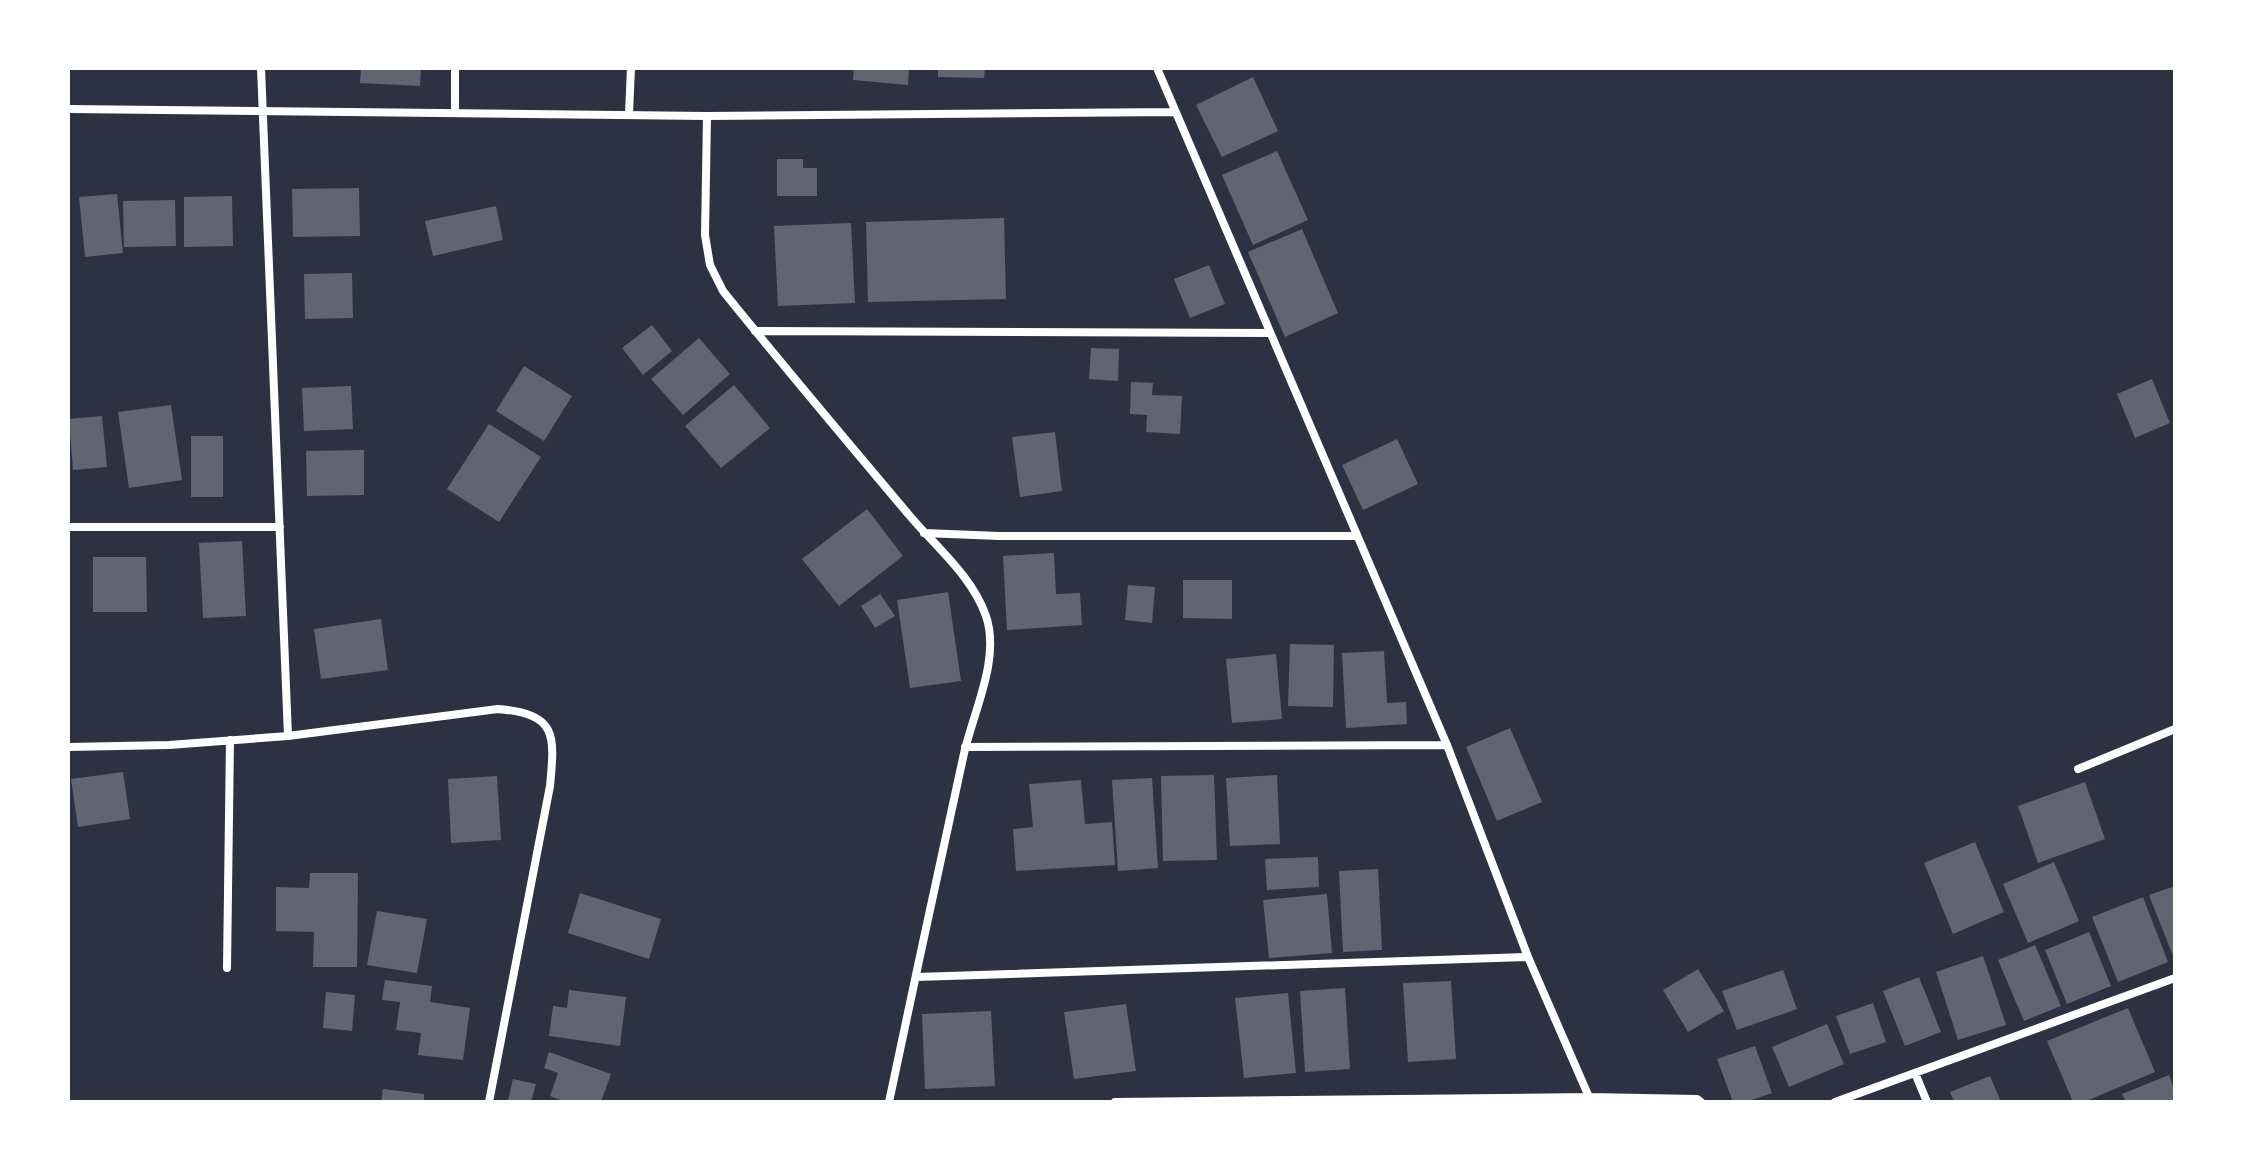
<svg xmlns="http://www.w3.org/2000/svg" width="2243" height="1170" font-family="'PT Sans',sans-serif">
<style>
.building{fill:#626471}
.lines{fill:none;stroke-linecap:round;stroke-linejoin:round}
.minor{stroke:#fff;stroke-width:8}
</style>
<rect width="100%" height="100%" fill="#2d3142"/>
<path class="building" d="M361 68H421L420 86 360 83Z
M854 68H909L908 85 853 80Z
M938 68H985L984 78 938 77Z
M1253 77 1278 131 1222 157 1196 105Z
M1277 151 1308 220 1253 245 1222 175Z
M777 159H803V168H817V196H777Z
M359 188 360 236 293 237 292 189Z
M117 194 123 253 85 257 79 197Z
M232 196 233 246 184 247V197Z
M175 200 176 246 124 247 123 201Z
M496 206 503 240 433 256 425 221Z
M1004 218 1006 299 868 302 866 222Z
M851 223 855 303 778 306 774 226Z
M1302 229 1338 313 1285 337 1248 252Z
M1209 265 1225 304 1190 318 1174 279Z
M352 273 353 318 305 319 304 274Z
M652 325 672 351 643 375 622 348Z
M699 338 730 374 683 415 651 379Z
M1091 348 1119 349 1118 381 1089 379Z
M524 366 572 396 544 441 496 411Z
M2152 379 2170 423 2135 438 2117 394Z
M1131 382 1153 383 1152 395 1182 396 1180 434 1146 432 1147 415 1130 414Z
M734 385 770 428 721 468 685 426Z
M351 386 353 429 304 431 302 388Z
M171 405 182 480 129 488 118 412Z
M102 416 107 467 73 470 69 419Z
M489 424 541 457 499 522 447 489Z
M1055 432 1062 491 1020 497 1012 437Z
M191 436H223V497H191Z
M1397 439 1418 484 1363 510 1342 465Z
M364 450V495L307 496 306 451Z
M867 509 903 556 839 606 802 559Z
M242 541 246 616 203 618 199 543Z
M1054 553 1056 594 1080 593 1082 625 1007 630 1003 556Z
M93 557H146L147 612H93Z
M1183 580H1232V619L1183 618Z
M1128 585 1155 587 1152 623 1125 620Z
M948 592 961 681 910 688 897 600Z
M880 594 895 616 875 628 861 606Z
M381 619 388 670 321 679 314 629Z
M1290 644 1334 645 1333 707 1288 706Z
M1384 651 1387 703 1406 702 1407 724 1346 728 1342 653Z
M1276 654 1282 719 1232 723 1226 659Z
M1510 728 1542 802 1497 821 1466 747Z
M123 772 130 819 78 827 71 779Z
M1214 775 1217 860 1163 861 1161 776Z
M1277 775 1280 844 1230 846 1226 778Z
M497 776 501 840 451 843 448 779Z
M1152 778 1158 868 1118 871 1112 780Z
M1081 780 1085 824 1112 822 1115 865 1016 871 1013 829 1033 827 1029 784Z
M2085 782 2105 839 2038 863 2018 806Z
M1975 842 2004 912 1953 934 1924 863Z
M1318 857 1319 887 1267 890 1265 859Z
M2054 862 2079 921 2028 943 2003 884Z
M1378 869 1382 950 1343 952 1339 871Z
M310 873H358L357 967H313L314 932 276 931V887L309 888Z
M2175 886V961L2149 895Z
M580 893 661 919 649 959 568 933Z
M1327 894 1332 953 1269 958 1263 900Z
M2143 897 2168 962 2118 982 2092 917Z
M377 911 427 919 417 973 367 965Z
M2089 932 2111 986 2067 1004 2045 950Z
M2035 945 2061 1006 2024 1021 1998 960Z
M1983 956 2006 1025 1958 1040 1936 972Z
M1698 969 1724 1011 1688 1032 1663 990Z
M1783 970 1797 1009 1737 1030 1722 991Z
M1919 977 1941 1032 1905 1046 1883 991Z
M385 980 432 986 430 1002 470 1008 463 1060 418 1055 421 1033 396 1030 400 1002 382 1000Z
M1451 981 1456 1059 1408 1062 1403 983Z
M1345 988 1350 1069 1305 1072 1300 991Z
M569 990 626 997 620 1046 549 1036 553 1006 567 1008Z
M326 992 355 995 352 1031 323 1028Z
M1288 993 1296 1073 1244 1078 1235 998Z
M1873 1003 1886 1042 1850 1054 1836 1016Z
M1126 1004 1136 1071 1074 1079 1064 1012Z
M2128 1008 2155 1072 2084 1102H2073L2047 1041Z
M991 1011 995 1086 925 1089 922 1014Z
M1827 1024 1844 1064 1789 1087 1772 1047Z
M1755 1046 1772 1093 1746 1102H1733L1717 1059Z
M549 1052 611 1074 601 1102H566L550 1096 558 1073 544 1068Z
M2169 1075 2175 1092V1102H2126L2122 1094Z
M1990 1076 2001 1102H1954L1950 1092Z
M513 1079 536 1084 531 1102 508 1100Z
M383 1089 424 1094V1102H381Z"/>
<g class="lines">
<path class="minor" d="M261 68 288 736
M1157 68 1447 745 1528 957 1589 1097
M68 109 707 116 1175 112
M455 113V68
M629 113 631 68
M707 116 705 235 710 265 723 291C784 367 847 441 909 515 936 547 972 576 986 616 1001 660 972 714 963 758 938 873 913 987 889 1102
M755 331 1270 333
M68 527H280
M924 533 999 536H1357
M68 747 169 745 288 736 498 709C557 714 555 734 550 786L489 1102
M965 747 1447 745
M2078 769 2175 729
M227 968 230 740
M916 977 1528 957
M1915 1073 1927 1102
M1115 1102 1589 1097 1697 1099 1701 1102
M1835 1102 2175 978"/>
</g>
<rect width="2243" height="1170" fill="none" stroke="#ffffff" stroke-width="140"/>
</svg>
